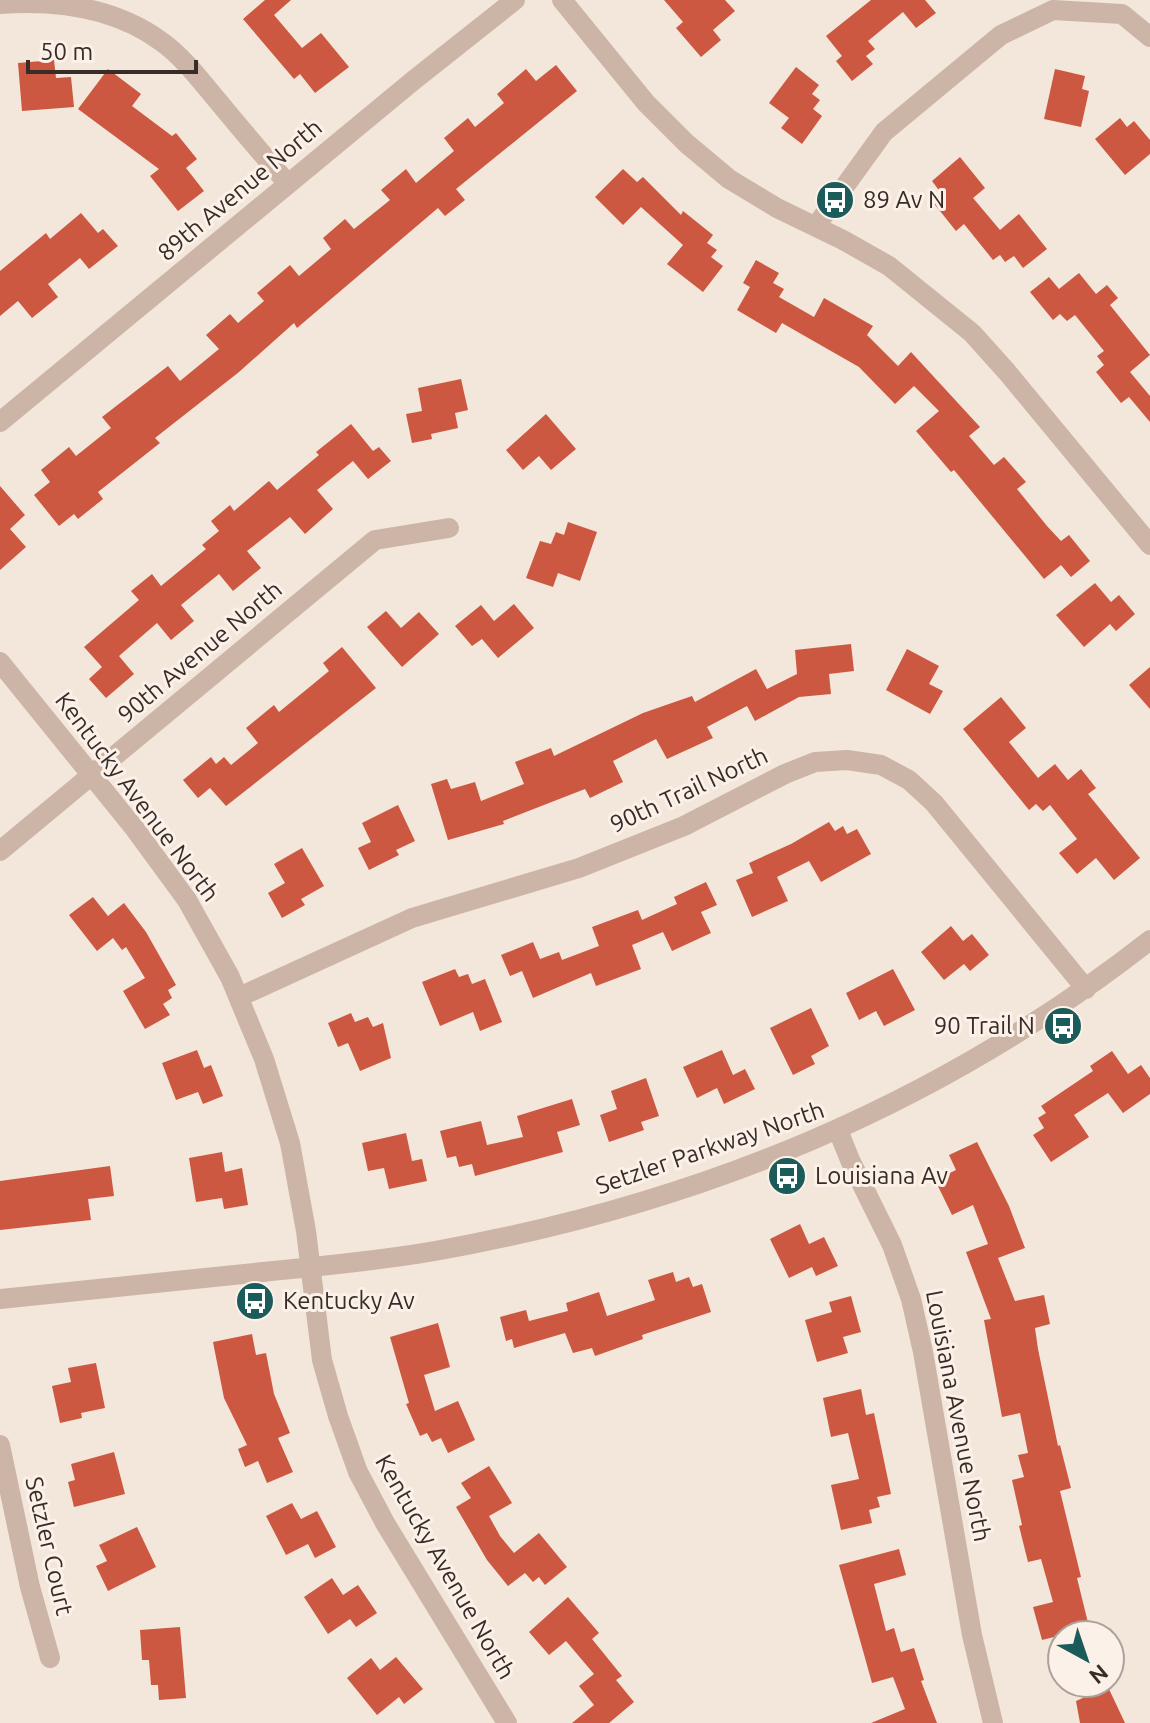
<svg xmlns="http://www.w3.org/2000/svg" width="1150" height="1723" font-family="Ubuntu,sans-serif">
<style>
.building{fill:#cc5841}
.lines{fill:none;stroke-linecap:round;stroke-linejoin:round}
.minor{stroke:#ccb5a7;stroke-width:20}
.labels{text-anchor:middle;stroke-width:6;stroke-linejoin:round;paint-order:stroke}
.street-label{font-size:24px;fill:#382c28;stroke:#fbf1e8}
.poi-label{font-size:24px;fill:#382c28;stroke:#fbf1e8;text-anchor:start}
</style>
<rect width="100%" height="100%" fill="#f3e6db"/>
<path class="building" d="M265 0H291L274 15 302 48 321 33 349 67 315 93 300 74 294 79 243 19Z
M664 0H725L735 11 713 30 721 40 701 57 676 28 683 22Z
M871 0H925L936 13 916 28 903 12 868 41 875 49 866 56 873 64 852 81 836 61 842 56 826 36Z
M54 60 56 78 71 77 74 107 22 111 18 63Z
M556 65 577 91 456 189 465 200 445 216 438 208 297 328 294 323 239 372 155 438 160 443 98 492 103 499 78 519 74 514 59 526 34 495 50 482 41 470 69 447 76 456 111 428 102 417 168 366 180 381 219 349 206 335 230 314 238 323 264 301 257 293 290 265 299 276 331 249 323 238 345 219 354 229 390 200 381 190 406 169 416 183 454 151 444 138 468 118 475 127 504 103 497 94 526 69 536 81Z
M796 67 819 85 812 94 820 100 813 109 822 116 802 144 781 128 789 118 769 103Z
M108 69 141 94 132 106 172 136 176 133 197 159 186 168 204 191 178 211 150 176 159 169 78 109Z
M1055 69 1085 76 1082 89 1089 91 1081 127 1044 119Z
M1120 118 1127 127 1134 121 1150 140V154L1125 175 1095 139Z
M960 157 985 188 973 198 1000 230 1019 214 1047 249 1023 268 1014 256 1005 262 1000 255 993 260 964 224 956 231 932 201 941 193 932 181Z
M623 169 637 182 643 177 681 215 683 211 713 235 707 243 717 250 711 257 723 266 703 292 667 264 683 245 641 207 623 225 595 197Z
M81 213 98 233 103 229 118 246 89 269 80 258 48 284 58 297 32 318 18 301 0 316V271L46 233 50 239Z
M756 260 779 273 773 283 784 289 779 297 814 317 824 298 873 326 867 335 898 366 911 352 980 427 969 436 994 465 1004 457 1026 482 1017 489 1047 526 1061 541 1069 535 1090 561 1071 577 1061 565 1044 579 954 470 951 472 916 431 939 411 914 386 895 404 859 367 782 323 776 333 737 310 750 287 743 283Z
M1079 273 1096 294 1107 285 1118 298 1110 305 1150 355 1130 372 1150 396V422L1129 397 1121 403 1096 372 1104 365 1097 356 1104 351 1075 315 1067 321 1060 314 1053 320 1030 292 1049 277 1059 289Z
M461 379 468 410 455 413 458 428 431 434 432 439 412 443 406 414 422 411 418 388Z
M546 414 576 449 551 470 539 456 523 470 506 450Z
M351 424 373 451 379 447 391 461 368 479 353 461 317 490 333 509 305 534 290 517 247 551 261 568 233 591 219 574 181 605 194 621 171 640 157 623 119 656 134 674 106 698 89 679 102 667 84 647 139 600 131 591 152 574 161 586 206 549 202 545 219 531 211 521 230 505 234 511 269 481 277 490 319 455 316 452Z
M0 486 25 515 10 529 26 547 0 570Z
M568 522 597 532 580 581 558 573 553 587 526 578 540 541 551 544 556 532 564 535Z
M1095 583 1111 602 1119 595 1135 614 1116 631 1110 624 1084 647 1056 615Z
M514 604 534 628 498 658 482 639 472 646 455 626 481 605 494 621Z
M386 611 401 628 419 612 439 634 402 667 367 627Z
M851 644 854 671 829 674 831 694 799 697 755 721 747 706 707 727 713 738 667 759 656 739 613 761 623 782 590 798 585 789 503 821 504 824 448 840 431 784 447 779 451 789 475 782 481 801 524 784 515 762 551 748 554 756 643 713 692 696 695 702 756 669 767 689 797 674 795 650Z
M342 647 376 688 226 806 210 788 198 798 183 780 211 757 216 764 224 757 231 765 258 743 246 728 274 705 279 712 312 685 329 671 323 663Z
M907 649 939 666 929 684 943 691 930 714 886 690Z
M1150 667V709L1129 685Z
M1001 697 1026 728 1009 742 1038 778 1055 764 1068 780 1081 769 1096 788 1088 794 1140 858 1114 880 1096 858 1077 874 1059 853 1077 839 1050 805 1043 811 1036 804 1029 810 963 729Z
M398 805 415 841 396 850 399 855 369 870 358 848 371 842 362 823Z
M829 822 835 831 843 826 847 834 857 829 871 854 821 882 809 861 777 877 788 901 752 917 736 880 753 873 749 863 791 844Z
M302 848 324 886 301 899 305 905 282 918 268 893 285 883 274 864Z
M706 882 717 905 701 912 711 933 672 951 663 932 632 945 641 969 596 986 591 973 533 998 522 971 510 976 501 955 533 942 540 959 559 952 562 960 599 946 592 927 638 910 642 920 677 904 674 897Z
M93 897 108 916 124 903 146 932 176 985 168 990 172 998 163 1004 170 1015 145 1029 123 991 145 978 126 947 122 950 113 938 97 951 69 915Z
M951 926 963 941 972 934 989 955 970 971 964 964 944 980 921 952Z
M455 969 459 977 468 974 472 984 485 979 502 1022 480 1031 473 1012 440 1026 422 982Z
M893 969 915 1010 884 1026 876 1011 859 1020 846 993Z
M811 1008 829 1046 811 1056 815 1064 793 1075 770 1028Z
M351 1013 355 1022 368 1017 373 1027 383 1023 391 1058 360 1071 348 1043 338 1047 328 1023Z
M197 1050 204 1068 211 1065 223 1096 203 1104 198 1092 176 1100 162 1063Z
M722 1050 733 1075 745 1069 755 1089 724 1104 717 1088 697 1098 683 1067Z
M1112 1051 1128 1074 1141 1065 1150 1078V1094L1123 1113 1108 1093 1074 1115 1089 1137 1051 1162 1033 1135 1044 1128 1038 1118 1046 1113 1041 1106 1093 1071 1090 1066Z
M646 1078 659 1116 641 1122 644 1130 609 1142 600 1115 617 1109 611 1091Z
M572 1099 580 1125 557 1132 563 1152 475 1176 472 1164 459 1167 456 1156 447 1158 440 1131 481 1121 487 1145 523 1137 517 1116Z
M406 1133 412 1161 422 1159 427 1181 389 1189 384 1168 368 1171 362 1143Z
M977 1142 1009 1206 1025 1248 998 1258 1015 1301 1044 1295 1050 1324 1035 1328 1038 1349 1058 1446 1060 1445 1071 1488 1060 1491 1081 1577 1077 1578 1091 1635H1062L1042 1640 1033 1607 1053 1602 1041 1559 1028 1562 1019 1526 1022 1525 1012 1480 1024 1477 1018 1455 1028 1453 1020 1413 1002 1417 984 1320 991 1319 966 1252 988 1244 973 1205 952 1215 935 1180 956 1170 949 1155Z
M222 1152 225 1172 242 1168 248 1205 224 1209 222 1198 196 1202 189 1158Z
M110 1166 114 1196 88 1199 91 1220 0 1230V1181Z
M800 1224 809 1244 824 1237 838 1266 816 1276 812 1267 789 1278 770 1239Z
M673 1272 676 1282 689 1277 693 1287 702 1284 711 1312 642 1335 643 1339 595 1356 592 1348 573 1353 565 1333 514 1348 512 1339 506 1341 500 1317 526 1310 529 1321 568 1311 566 1303 599 1292 607 1316 655 1300 648 1280Z
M851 1296 861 1332 843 1337 848 1353 817 1362 805 1320 832 1312 829 1302Z
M438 1323 450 1367 424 1375 435 1411 458 1401 475 1440 448 1453 441 1438 432 1442 427 1433 420 1436 406 1404 409 1403 390 1337Z
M252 1334 256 1355 266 1353 274 1394 290 1433 278 1438 293 1472 267 1483 258 1461 245 1467 238 1449 247 1445 224 1398 213 1342Z
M96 1363 105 1408 81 1413 82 1418 60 1423 52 1386 71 1382 68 1368Z
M861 1389 866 1415 874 1413 891 1494 877 1497 880 1507 869 1510 872 1523 841 1530 831 1485 859 1479 848 1433 831 1437 823 1398Z
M114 1452 125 1494 74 1507 68 1482 75 1480 71 1464Z
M489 1466 512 1503 489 1516 500 1536 514 1553 539 1533 567 1567 545 1585 539 1577 533 1582 525 1573 508 1586 487 1560 456 1507 471 1498 461 1483Z
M292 1503 301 1519 317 1511 336 1547 315 1558 308 1544 286 1555 266 1516Z
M137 1527 156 1567 108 1591 96 1566 107 1561 99 1545Z
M899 1549 906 1575 874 1584 886 1631 894 1628 901 1652 914 1648 924 1680 921 1681 937 1723H871L905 1709 893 1677 872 1683 839 1565Z
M332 1578 343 1595 358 1585 377 1613 356 1627 350 1619 328 1634 304 1597Z
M568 1597 599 1633 592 1639 622 1676 616 1680 634 1702 609 1723H572L594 1705 579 1686 594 1674 566 1641 549 1655 529 1632Z
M180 1627 186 1698 159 1700 158 1685H151L149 1660H142L140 1630Z
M396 1657 423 1689 404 1704 399 1697 377 1715 347 1678 371 1658 380 1670Z
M1108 1687 1125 1723H1080L1076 1701Z"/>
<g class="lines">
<path class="minor" d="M562 0 646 103 686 143 729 179 777 208 843 240 889 266 972 333 1007 372 1150 545
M0 4C57 0 115 7 162 42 183 57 200 80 217 100 240 128 264 156 288 184
M816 226 884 132 1001 35 1053 10 1122 14 1150 37
M0 422 414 80 515 0
M0 662 135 829 187 900 230 977 264 1059 290 1143 306 1231 322 1360 338 1416 358 1472 385 1523 507 1723
M0 851 375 540 449 528
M239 997 412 918 579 868 684 826 785 774 815 762 847 760 881 765 909 780 934 803 1086 989
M838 1130 850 1160 892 1245 911 1299 923 1352 972 1635 993 1723
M0 1299C88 1290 176 1281 263 1272 320 1266 378 1261 435 1251 699 1204 938 1106 1150 940
M0 1445 30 1587 50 1658"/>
</g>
<defs>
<g id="bus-disc" transform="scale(2)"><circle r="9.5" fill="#1b5c5b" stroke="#fbf1e8"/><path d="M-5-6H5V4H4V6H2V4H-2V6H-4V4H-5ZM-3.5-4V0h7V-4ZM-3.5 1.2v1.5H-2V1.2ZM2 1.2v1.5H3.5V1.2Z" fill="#fff"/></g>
</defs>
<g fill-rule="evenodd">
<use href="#bus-disc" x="835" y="200"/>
<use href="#bus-disc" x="1063" y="1026"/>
<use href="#bus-disc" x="787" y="1176"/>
<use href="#bus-disc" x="255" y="1301"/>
</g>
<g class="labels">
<g class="street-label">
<text transform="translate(240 190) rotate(-40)" y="8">89th Avenue North</text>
<text transform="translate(200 652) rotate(-40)" y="8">90th Avenue North</text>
<text transform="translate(689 790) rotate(-25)" y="8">90th Trail North</text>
<text transform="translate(137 797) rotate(53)" y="8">Kentucky Avenue North</text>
<text transform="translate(710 1148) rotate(-19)" y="8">Setzler Parkway North</text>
<text transform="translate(958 1416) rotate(79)" y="8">Louisiana Avenue North</text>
<text transform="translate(49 1546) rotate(77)" y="8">Setzler Court</text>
<text transform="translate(445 1567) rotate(60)" y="8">Kentucky Avenue North</text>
</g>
<g class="poi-label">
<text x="863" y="208">89 Av N</text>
<text x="1035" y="1034" text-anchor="end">90 Trail N</text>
<text x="815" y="1184">Louisiana Av</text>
<text x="283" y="1309">Kentucky Av</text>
</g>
</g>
<g transform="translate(1086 1659) rotate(140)"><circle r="38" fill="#fbf1e8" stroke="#ada29b" stroke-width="2"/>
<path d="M0-6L14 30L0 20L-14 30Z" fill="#1b5c5b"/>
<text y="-12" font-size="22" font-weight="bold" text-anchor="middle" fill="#382c28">N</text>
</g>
<path d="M28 60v12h168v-12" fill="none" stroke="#382c28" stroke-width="4"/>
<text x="40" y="60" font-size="24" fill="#382c28" stroke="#fbf1e8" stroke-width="6" paint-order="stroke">50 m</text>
</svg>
